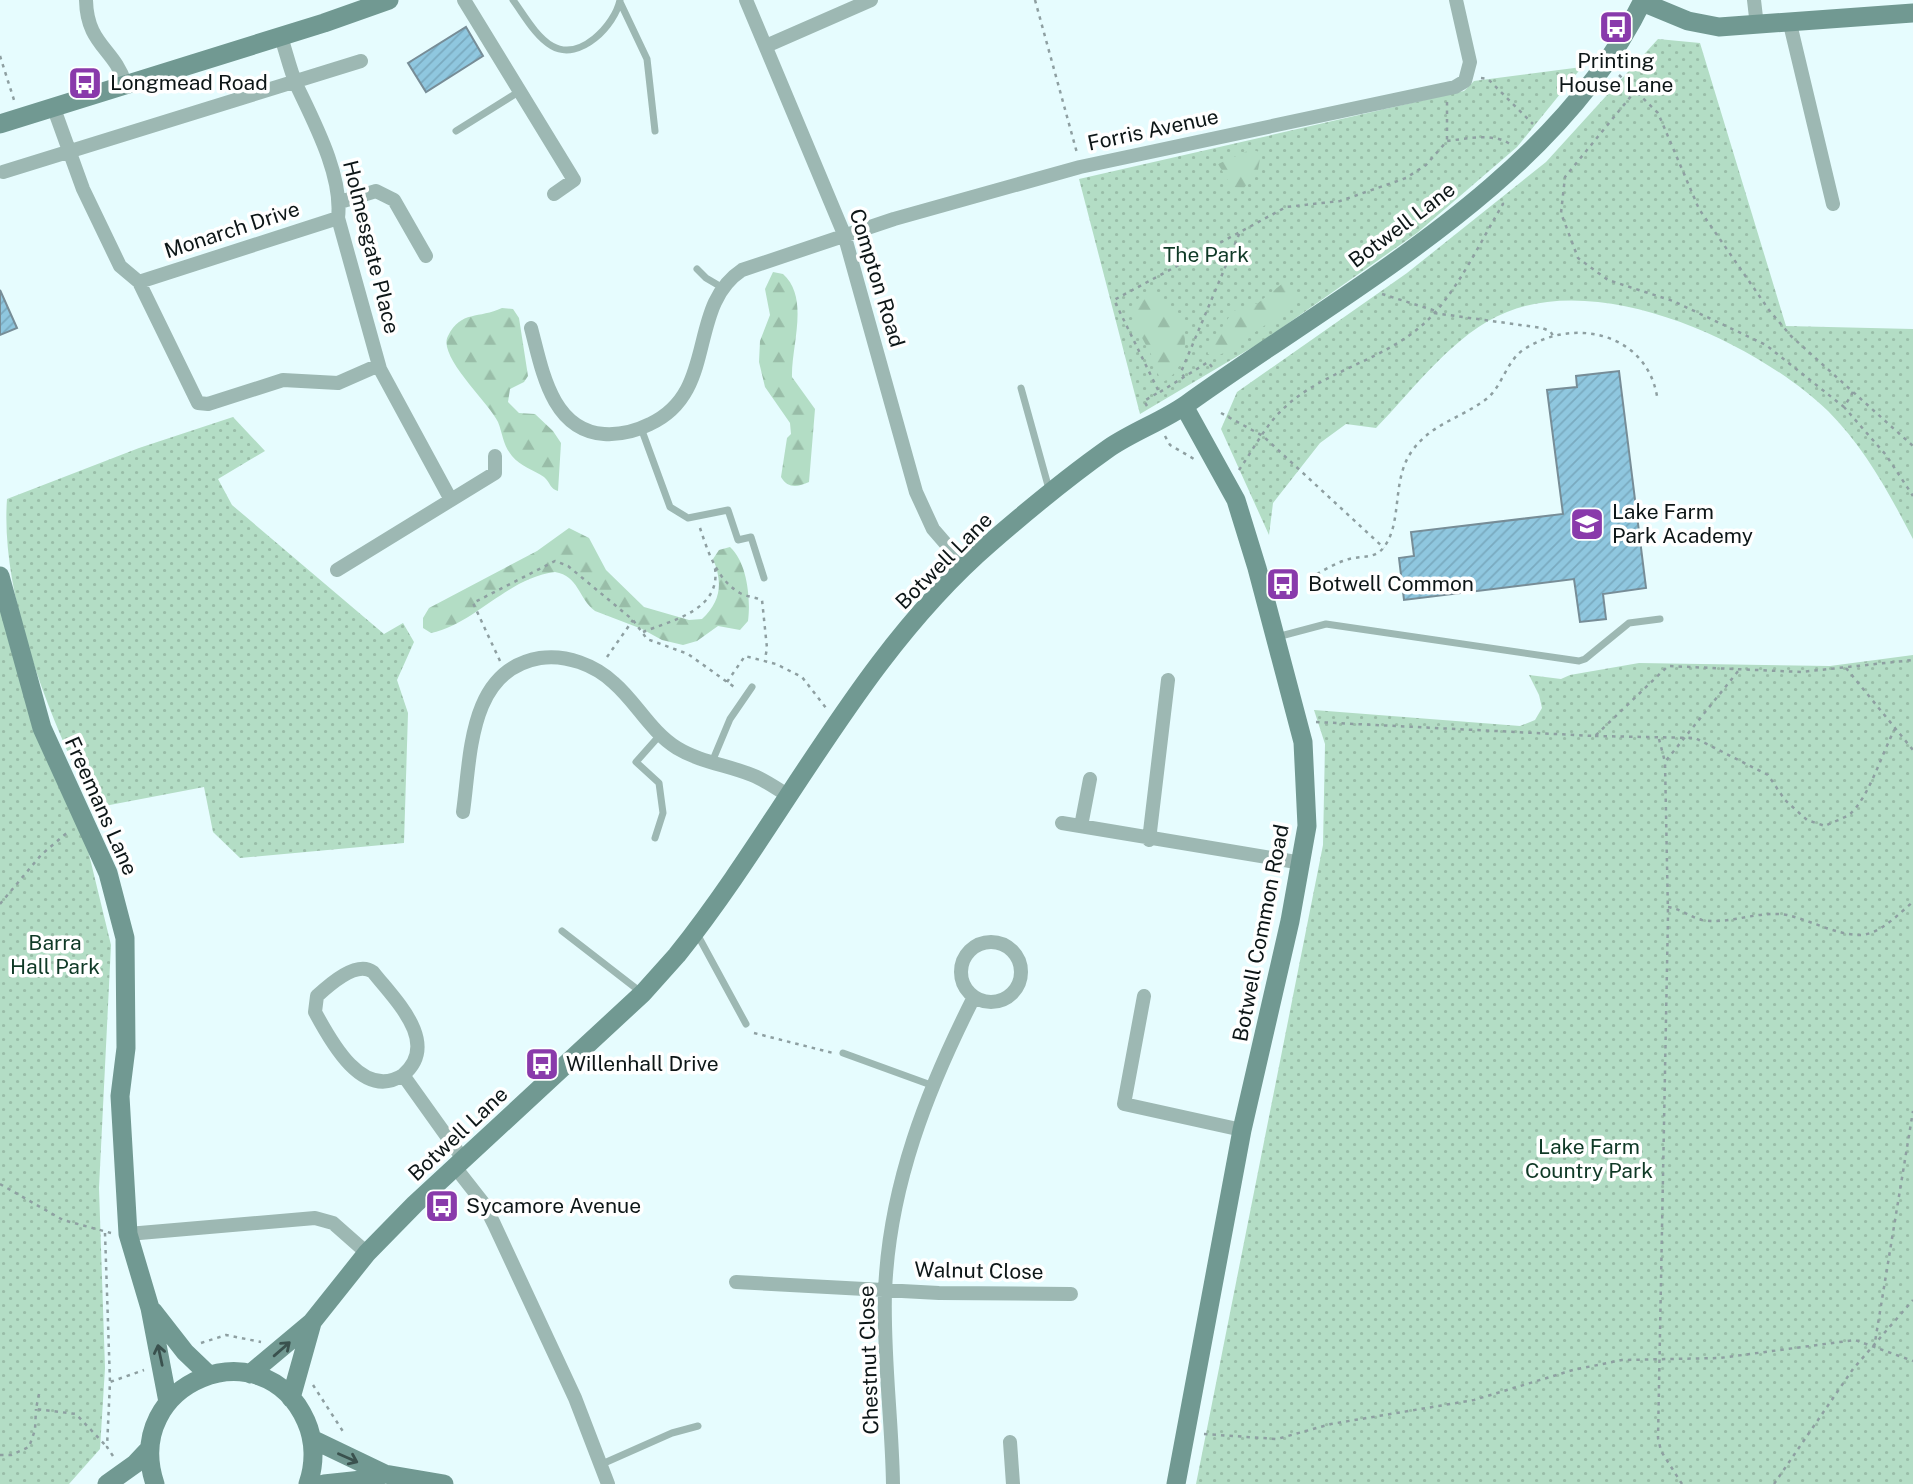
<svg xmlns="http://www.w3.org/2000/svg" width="1913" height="1484" font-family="'Public Sans',sans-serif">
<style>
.grass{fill:url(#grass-dots)}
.forest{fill:url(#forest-firs)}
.building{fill:url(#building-hatch);stroke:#778d97;stroke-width:2}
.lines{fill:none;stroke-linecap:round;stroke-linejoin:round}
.path{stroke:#8e9fa1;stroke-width:2.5;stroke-dasharray:3.5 5;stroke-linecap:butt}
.lane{stroke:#9db8b3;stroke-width:7}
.street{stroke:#9db8b3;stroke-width:14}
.secondary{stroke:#719992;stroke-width:19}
.oneway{stroke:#3a514e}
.labels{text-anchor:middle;stroke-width:7;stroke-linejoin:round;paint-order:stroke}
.poi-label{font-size:21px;fill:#0d1617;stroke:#fff;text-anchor:start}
.street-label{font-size:21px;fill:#0d1617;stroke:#fff}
.park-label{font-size:21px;fill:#0f3926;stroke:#fff}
</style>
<defs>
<pattern id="grass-dots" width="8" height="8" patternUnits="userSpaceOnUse" patternTransform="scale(1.75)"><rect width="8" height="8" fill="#b3ddc5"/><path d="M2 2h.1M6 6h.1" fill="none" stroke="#99bda8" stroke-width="1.8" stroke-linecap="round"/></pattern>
<pattern id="forest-firs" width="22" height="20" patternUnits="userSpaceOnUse" patternTransform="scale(1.75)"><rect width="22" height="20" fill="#b3ddc5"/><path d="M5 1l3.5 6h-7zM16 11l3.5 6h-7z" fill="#99bda8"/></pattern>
<pattern id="building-hatch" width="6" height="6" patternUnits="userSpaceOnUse" patternTransform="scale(1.75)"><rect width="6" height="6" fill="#8fc7df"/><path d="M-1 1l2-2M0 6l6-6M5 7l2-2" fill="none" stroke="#7aaabf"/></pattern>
</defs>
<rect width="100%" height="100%" fill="#e6fcfe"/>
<path class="grass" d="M1658 39 1700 43 1786 326 1913 329V539C1889 493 1865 448 1828 411 1757 343 1605 272 1507 312 1454 333 1415 388 1376 428L1346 424 1320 443 1273 503 1269 535 1221 429 1237 392 1407 273 1546 162Z
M1582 67 1517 147 1417 233 1263 341 1140 414 1079 179 1464 91 1474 81Z
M233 417 265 451 218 479 232 505 384 634 403 623 414 642 397 680 408 713 404 843 240 858 213 832 204 787 94 808C51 721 0 597 7 499L139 448Z
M0 603 87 846 111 945 99 1188 105 1368 100 1449 69 1484H0Z
M1913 655V1484H1196L1323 845 1325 744 1314 710 1520 726 1535 720 1542 708 1539 695 1529 675 1561 679 1570 675 1639 663 1830 666Z"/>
<path class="forest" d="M1252 149 1261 153 1258 170 1244 188 1232 187 1218 164Z
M773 272 783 274C810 298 791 346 792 377L815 409 809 482C798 487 788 489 781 477L787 438 791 434 790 423 765 387 759 362 760 341 770 315 765 289Z
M1283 283 1292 290 1295 299 1289 309 1226 352 1217 356 1208 354 1207 350 1233 311 1258 303Z
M1146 293C1162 297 1171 311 1182 322 1189 344 1184 373 1161 383L1153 358 1134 323 1135 301Z
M502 308 513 309 519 318 528 376 524 382 510 389 508 402 519 413 535 414 553 431 561 443 558 491C550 489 550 482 544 477 534 470 520 466 512 456 503 445 503 435 498 422 489 403 437 356 448 336 461 310 479 319 502 308Z
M569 528 589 538 606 570 644 607 689 620 702 619C721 601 723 583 713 559L719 550 730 547C747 562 751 599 748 621L740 630 718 626 697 641 683 645 662 640 642 629 595 611C578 598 579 576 555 572 507 578 476 623 431 633L423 628V618L429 608 537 551Z"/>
<path class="building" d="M466 27 483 56 426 92 408 63Z
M0 290 17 328 0 335Z
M1619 371 1646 588 1603 594 1606 619 1580 622 1574 579 1404 600 1399 558 1414 556 1411 532 1563 514 1547 390 1577 387 1576 376Z"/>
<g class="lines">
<path class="path" d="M1035 0 1077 153
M0 56 14 100
M1619 75 1658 113 1699 209 1769 310 1791 336 1913 446
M1481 78 1488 79 1533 124
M1636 90 1565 177 1561 213 1578 258 1608 280 1673 301 1766 345 1844 407
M1447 102V141
M1382 294 1436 311
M1434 313 1542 328 1550 331 1554 337
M1212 367 1208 362 1184 377 1181 372 1240 232 1286 207 1340 201 1406 178 1426 165 1447 141C1465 139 1496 132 1511 145
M1160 392 1184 377
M1853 392 1844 407 1886 455 1913 496
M1147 406 1144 401 1159 392 1114 300 1240 232
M1221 413 1263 436 1384 548
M1165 436 1170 445 1194 459
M1239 470C1253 450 1265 426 1283 409 1321 372 1379 362 1420 327 1454 299 1480 242 1503 204L1502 200
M700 528C708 552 717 580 740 593 747 597 755 597 762 600L767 648 765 659
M1317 574C1326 569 1336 563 1346 560 1359 555 1375 560 1384 547 1403 522 1391 480 1412 451 1431 424 1459 419 1485 400 1502 388 1505 363 1523 350 1573 316 1646 333 1657 396
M643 632C673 620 721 610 715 568
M607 657 633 620
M500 661 473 603 555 561 568 566 633 620 647 639 688 654 737 689
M1846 668 1913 750
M727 682 745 656 776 664 802 677 826 708
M1316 722 1595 736 1668 666 1801 672 1913 660
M1595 736 1695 738 1768 775 1785 800 1807 820 1825 826C1832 822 1843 819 1850 814 1870 796 1882 752 1896 727
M1659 739 1665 762
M0 904 41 855 69 831
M1668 907C1681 909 1690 917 1702 920 1730 925 1757 910 1787 915 1810 920 1836 935 1860 935 1881 934 1898 914 1913 902
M754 1033 833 1053
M0 1184 63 1220 111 1233
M105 1233 110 1382
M201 1343 226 1335 261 1342
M1874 1348 1913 1111
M313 1385 344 1433
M39 1394 36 1409 76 1414 107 1447
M1204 1434 1277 1439 1331 1424 1474 1400 1573 1370 1622 1360 1720 1358 1855 1340 1913 1361
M0 1455H11L29 1447 35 1430 36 1409
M113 1456 107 1447 110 1382 144 1370
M1682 1484 1661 1451 1658 1438 1668 915 1665 762 1739 670
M1774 1484 1853 1369 1913 1300"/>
<path class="lane" d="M513 0C524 15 536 37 552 46 580 62 615 25 620 0
M620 2 647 59 655 131
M456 131 520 91
M697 269 706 278 723 288
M1021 388 1049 489
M641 428 670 507 688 518 728 510 738 540 751 537 764 578
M1277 637 1326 624 1579 661 1585 659 1629 623 1660 619
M712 762 730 719 752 687
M655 838 663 813 659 783 636 762 660 735
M562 931 642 993
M696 932 746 1024
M843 1053 931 1085
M602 1464 672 1433 698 1426"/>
<path class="street" d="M86 0C87 45 114 48 125 83
M464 0 574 180 554 194
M746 0 844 234 916 492 933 529 965 566
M1754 0 1757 26
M1790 24 1833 204
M281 37C286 52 290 69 296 84 314 122 343 176 338 218L380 369 451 500
M766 46 871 0
M53 106 83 189 120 266 139 282 198 403 208 404 283 380 338 383 379 365
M3 172 361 61
M340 202 376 191 394 200 426 256
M139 282 338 218
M531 328C542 369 551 430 604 434 620 435 636 431 650 424 719 392 686 307 742 270L894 219 1080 167 1455 87 1465 81 1470 62 1456 0
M337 570 495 473V456
M463 812C471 756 468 670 540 658 566 654 595 665 614 683 637 703 650 731 677 748 700 762 727 765 752 775 765 780 777 789 789 796
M1062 823 1302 863
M1081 826 1090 779
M1149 840 1168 680
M961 972a30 30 0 1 1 60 0a30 30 0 1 1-60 0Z
M1144 996 1124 1104 1242 1130
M403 1075C441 1043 395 1000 373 972 357 960 330 984 317 996L315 1012C331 1042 363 1101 403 1075L463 1159
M455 1167 484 1204 494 1224 575 1398 608 1484
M128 1234 315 1218 333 1223 367 1253
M736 1282 939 1293 1071 1294
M1010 1442 1013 1484
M893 1484C892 1420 883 1356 885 1292 889 1186 927 1090 974 997"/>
<path class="secondary" d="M1642 2 1688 21 1719 27 1913 13
M0 124 324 23 389 0
M0 576 42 728 108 873 125 938 126 1048 120 1096 128 1234 150 1308 168 1402
M153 1311 185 1352 209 1375
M250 1374 312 1322 367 1253 415 1204 643 993 677 955C784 821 859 656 990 543 1028 510 1068 477 1109 448 1134 431 1163 421 1187 404 1344 291 1557 180 1643 0
M291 1398 312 1323
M312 1439 385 1474 444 1484
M107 1484 135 1464 150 1448
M155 1484C121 1382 263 1325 306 1421 315 1441 315 1464 308 1484
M324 1484 362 1480 385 1474
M1176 1484 1242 1130 1290 921 1307 826 1303 742 1257 568 1236 500 1184 406"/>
</g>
<defs><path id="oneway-shaft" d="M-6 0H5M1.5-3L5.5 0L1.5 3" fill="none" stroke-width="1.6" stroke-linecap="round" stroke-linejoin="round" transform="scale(1.75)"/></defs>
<g class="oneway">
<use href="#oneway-shaft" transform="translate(282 1349) rotate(-41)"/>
<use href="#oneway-shaft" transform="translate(160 1355) rotate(-102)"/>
<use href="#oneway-shaft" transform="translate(348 1458) rotate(24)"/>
</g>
<defs>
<g id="bus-square" transform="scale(1.75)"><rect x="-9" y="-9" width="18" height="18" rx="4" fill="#893aab" stroke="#fff"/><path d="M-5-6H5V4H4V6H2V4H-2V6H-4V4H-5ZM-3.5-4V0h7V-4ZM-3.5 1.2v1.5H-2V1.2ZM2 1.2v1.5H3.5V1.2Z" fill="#fff"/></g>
<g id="school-square" transform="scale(1.75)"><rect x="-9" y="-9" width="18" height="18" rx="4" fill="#893aab" stroke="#fff"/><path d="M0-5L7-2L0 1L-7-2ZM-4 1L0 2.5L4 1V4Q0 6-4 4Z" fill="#fff"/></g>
</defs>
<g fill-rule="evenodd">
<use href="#bus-square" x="1616" y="27"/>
<use href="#bus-square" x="85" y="83"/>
<use href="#school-square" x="1587" y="524"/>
<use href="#bus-square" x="1283" y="584"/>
<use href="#bus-square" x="542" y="1064"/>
<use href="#bus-square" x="442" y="1206"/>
</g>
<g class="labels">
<g class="poi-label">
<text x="1616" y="68" text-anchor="middle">Printing<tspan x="1616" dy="24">House Lane</tspan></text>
<text x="110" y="90">Longmead Road</text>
<text x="1612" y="519">Lake Farm<tspan x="1612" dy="24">Park Academy</tspan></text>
<text x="1308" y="591">Botwell Common</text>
<text x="566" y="1071">Willenhall Drive</text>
<text x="466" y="1213">Sycamore Avenue</text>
</g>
<g class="street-label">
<text transform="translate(1153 130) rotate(-12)" y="7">Forris Avenue</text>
<text transform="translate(1402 225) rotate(-37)" y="7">Botwell Lane</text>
<text transform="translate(232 230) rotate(-18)" y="7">Monarch Drive</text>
<text transform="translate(371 247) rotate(76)" y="7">Holmesgate Place</text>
<text transform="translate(877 278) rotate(73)" y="7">Compton Road</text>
<text transform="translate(944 561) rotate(-45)" y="7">Botwell Lane</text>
<text transform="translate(101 806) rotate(66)" y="7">Freemans Lane</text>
<text transform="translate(1261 933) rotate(-79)" y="7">Botwell Common Road</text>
<text transform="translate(458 1134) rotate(-43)" y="7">Botwell Lane</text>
<text transform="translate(979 1271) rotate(1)" y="7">Walnut Close</text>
<text transform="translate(869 1360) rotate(-92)" y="7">Chestnut Close</text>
</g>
<g class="park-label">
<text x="1206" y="262">The Park</text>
<text x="55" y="950">Barra<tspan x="55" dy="24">Hall Park</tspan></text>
<text x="1589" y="1154">Lake Farm<tspan x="1589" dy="24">Country Park</tspan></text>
</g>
</g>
</svg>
